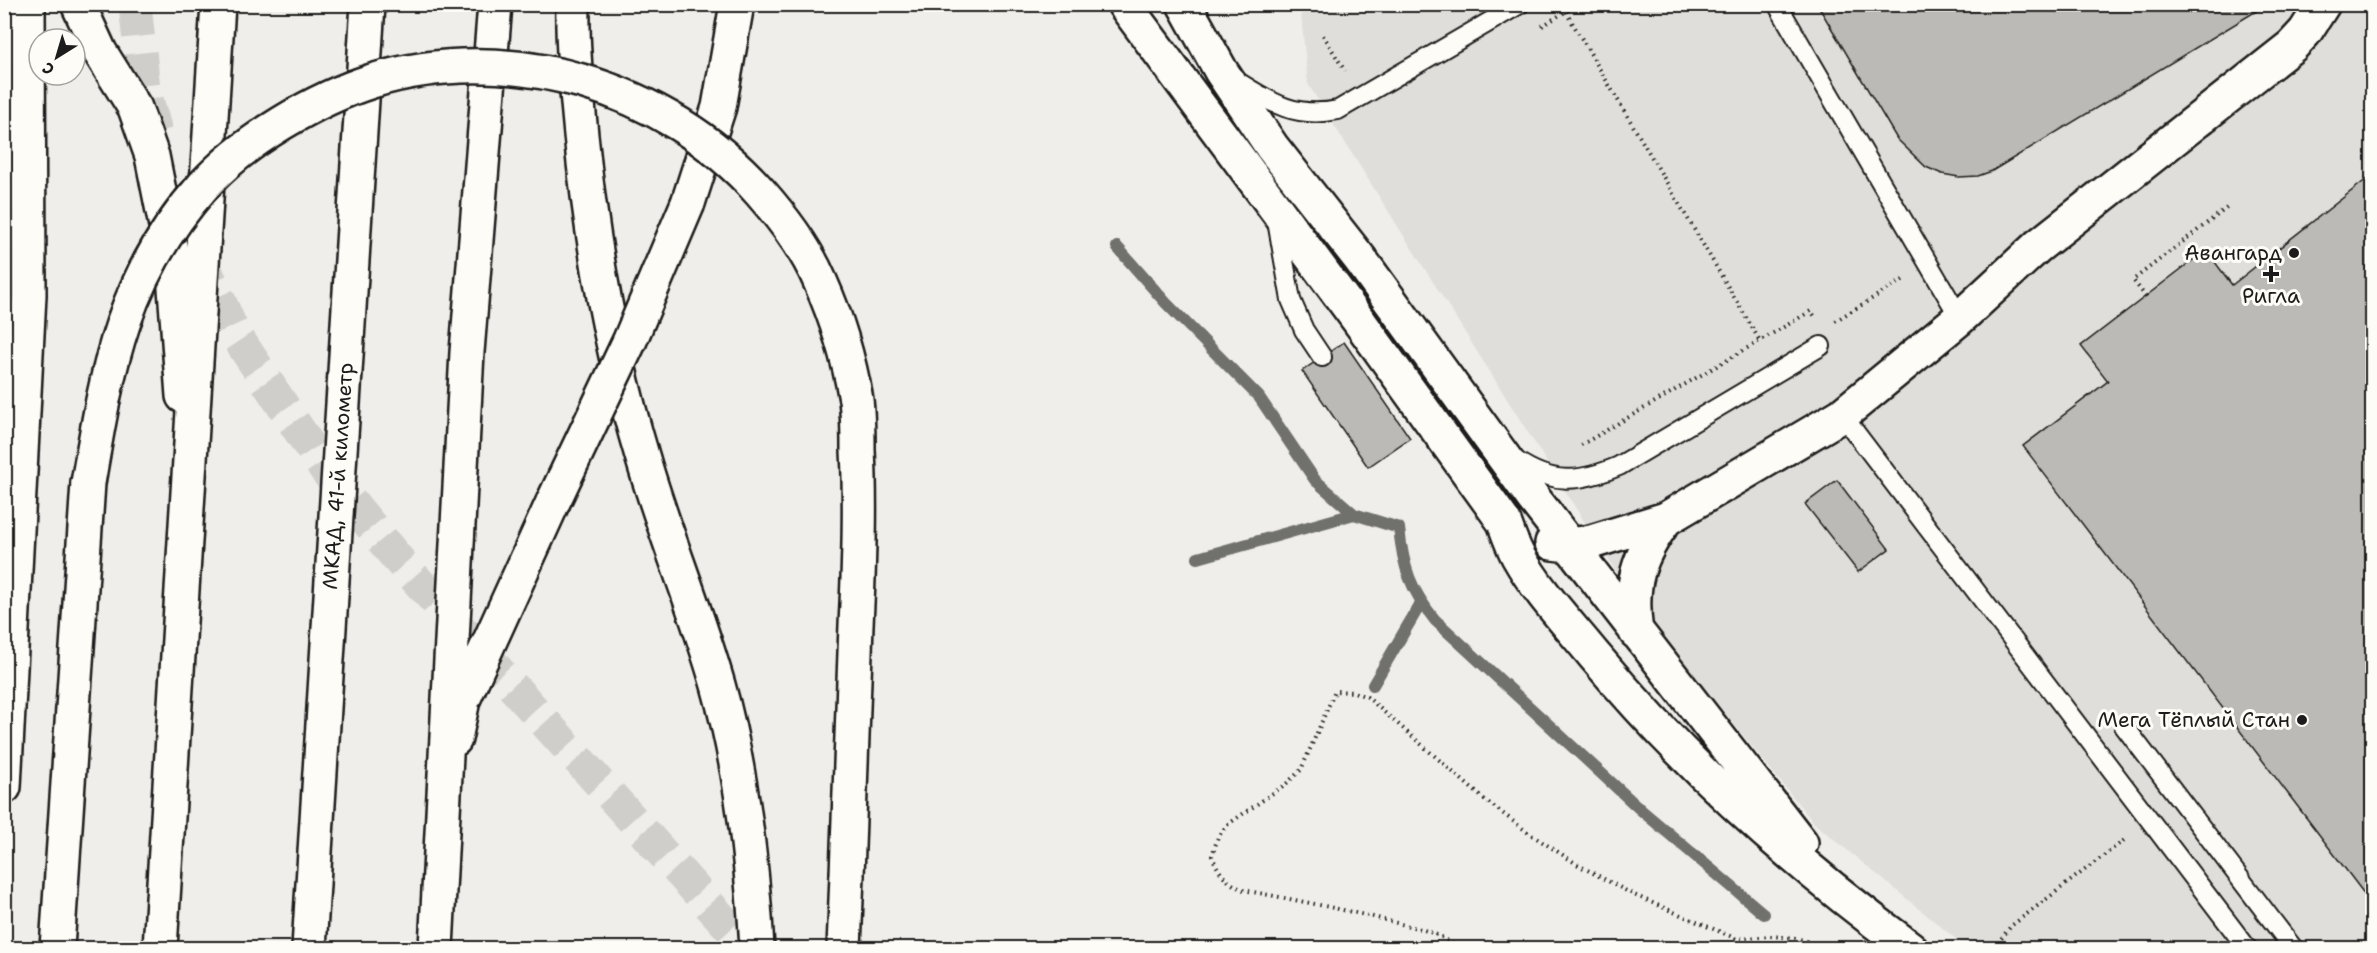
<svg xmlns="http://www.w3.org/2000/svg" width="2377" height="953" font-family="'Shantell Sans',sans-serif">
<style>
.built{fill:#e0deda}
.lines{fill:none;stroke-linecap:round;stroke-linejoin:round}
.stream{stroke:#706f6d;stroke-width:12}
.building{fill:#bbbab6;stroke:#1c1c1c;stroke-width:1.5}
.trunk-tunnel{stroke:#d0cecb;stroke-width:33;stroke-dasharray:33 16;stroke-linecap:butt}
.service-casing{stroke:#1c1c1c;stroke-width:22}
.minor-casing{stroke:#1c1c1c;stroke-width:38}
.primary-casing{stroke:#1c1c1c;stroke-width:38}
.trunk-casing{stroke:#1c1c1c;stroke-width:38}
.path{stroke:#1c1c1c;stroke-width:4;stroke-dasharray:1.5 4.5;stroke-linecap:butt}
.service{stroke:#fdfcf7;stroke-width:18}
.minor{stroke:#fdfcf7;stroke-width:33}
.primary{stroke:#fdfcf7;stroke-width:33}
.trunk{stroke:#fdfcf7;stroke-width:33}
.minor-bridge-casing{stroke:#1c1c1c;stroke-width:38;stroke-linecap:butt}
.trunk-bridge-casing{stroke:#1c1c1c;stroke-width:38;stroke-linecap:butt}
.minor-bridge{stroke:#fdfcf7;stroke-width:33}
.trunk-bridge{stroke:#fdfcf7;stroke-width:33}
.poi-dot{fill:#1c1c1c;stroke:#fdfcf7;stroke-width:2}
.labels{text-anchor:middle;stroke-width:6;stroke-linejoin:round;paint-order:stroke}
.poi-label{font-size:21px;fill:#1c1c1c;stroke:#fdfcf7;text-anchor:end}
.street-label{font-size:21px;fill:#1c1c1c;stroke:#fdfcf7}
</style>
<rect width="100%" height="100%" fill="#f0eeea"/>
<filter id="ink" filterUnits="userSpaceOnUse"><feTurbulence type="fractalNoise" baseFrequency=".0167" numOctaves="2"/><feDisplacementMap in="SourceGraphic" scale="12" xChannelSelector="R" yChannelSelector="G"/><feConvolveMatrix kernelMatrix="1 2 1 2 8 2 1 2 1" color-interpolation-filters="sRGB"/></filter>
<g filter="url(#ink)">
<path class="built" d="M1300 5H2372V948H1967L1814 823 1637 605 1308 84Z"/>
<g class="lines">
<path class="stream" d="M1117 247 1166 303 1259 397 1315 480 1354 514 1399 528C1403 567 1410 589 1435 620L1641 810 1764 914
M1198 558 1354 514
M1373 685 1421 603"/>
</g>
<path class="building" d="M1817 4H2268L1992 171 1978 176 1959 177 1942 174 1926 167 1897 139Z
M2372 175V904L2023 446 2108 381 2081 346 2206 250 2232 285Z
M1344 342 1410 438 1368 467 1302 371Z
M1837 480 1889 549 1858 572 1805 504Z"/>
<g class="lines">
<path class="trunk-tunnel" d="M135 4 144 89 157 135
M198 252 233 331 327 472 396 557 748 948"/>
<g class="service-casing">
<path id="service" d="M1777 4 1960 318
M1235 80C1270 102 1294 119 1338 110L1520 4
M1277 221 1291 300 1304 330 1322 357
M1842 415 2247 948
M1515 460C1552 485 1579 483 1619 466L1821 346
M2124 726 2293 948"/>
</g>
<g class="minor-casing">
<path id="minor" d="M1124 4 1359 321 1504 522C1508 533 1512 545 1518 556 1538 592 1567 622 1593 654 1685 765 1794 863 1910 948
M1184 4 1221 71 1272 147 1360 259 1534 499 1801 843
M688 203 719 107 737 4
M1552 543 1569 545 1591 542 1666 519 1842 415 1960 318 2038 246 2292 46 2305 32 2323 4
M1636 632C1629 585 1638 556 1666 519
M455 739 463 700 553 502"/>
</g>
<g class="primary-casing">
<path id="primary" d="M78 4 100 52 135 108 152 156 173 261 183 396
M4 787 29 295 28 4
M436 948 467 352 495 4"/>
</g>
<g class="trunk-casing">
<path id="trunk" d="M573 4C572 49 577 91 581 135 592 245 611 353 643 459 665 535 696 608 718 685 742 770 752 860 757 948
M57 948 88 483
M160 948 218 4
M309 948 368 4
M844 948 847 875"/>
</g>
<path class="path" d="M1566 12 1760 341
M1542 26 1578 4
M1323 35 1345 71
M2146 297 2133 280 2228 207
M1835 321 1903 280
M1581 445 1811 311 1816 318
M1457 948C1438 930 1410 927 1385 920 1338 908 1290 899 1243 890 1226 882 1219 873 1212 856L1218 837 1227 825 1286 784 1301 770 1335 691 1354 692 1367 697 1485 800 1530 834 1580 866 1634 895 1737 939 1770 936 1796 938 1829 948
M1994 948 2011 926 2127 838"/>
<use href="#service" class="service"/>
<use href="#minor" class="minor"/>
<use href="#primary" class="primary"/>
<use href="#trunk" class="trunk"/>
<g class="minor-bridge-casing">
<path id="minor-bridge" d="M553 502 630 340 688 203"/>
</g>
<g class="trunk-bridge-casing">
<path id="trunk-bridge" d="M88 483C108 366 122 277 204 185 226 161 254 140 282 123 310 106 340 91 372 81 508 39 666 86 760 192 783 218 806 248 820 281 837 319 849 359 856 400 858 416 858 433 858 450 861 508 859 566 856 625 853 708 850 791 847 875"/>
</g>
<use href="#minor-bridge" class="minor-bridge"/>
<use href="#trunk-bridge" class="trunk-bridge"/>
</g>
</g>
<g class="poi-dot">
<circle cx="2294" cy="253" r="6"/>
<path d="M2268 265h6v6h6v6h-6v6h-6v-6h-6v-6h6z"/>
<circle cx="2302" cy="720" r="6"/>
</g>
<g class="labels">
<g class="poi-label">
<text x="2282" y="260">Авангард</text>
<text x="2271" y="303" text-anchor="middle">Ригла</text>
<text x="2290" y="727">Мега Тёплый Cтан</text>
</g>
<g class="street-label">
<text transform="translate(338 476) rotate(-86)" y="7">МКАД, 41-й километр</text>
</g>
</g>
<rect width="2377" height="953" fill="none" stroke="#fdfcf7" stroke-width="24"/>
<rect x="12" y="12" width="2353" height="929" fill="none" stroke="#1c1c1c" stroke-width="2" filter="url(#ink)"/>
<g transform="translate(57 57) rotate(217)"><circle r="28" fill="#fdfcf7" stroke="#a3a29f" stroke-width="1.5"/>
<path d="M0-4.5L10 22L0 15L-10 22Z" fill="#1c1c1c"/>
<text y="-9" font-size="16" font-weight="bold" text-anchor="middle" fill="#1c1c1c">С</text>
</g>
</svg>
